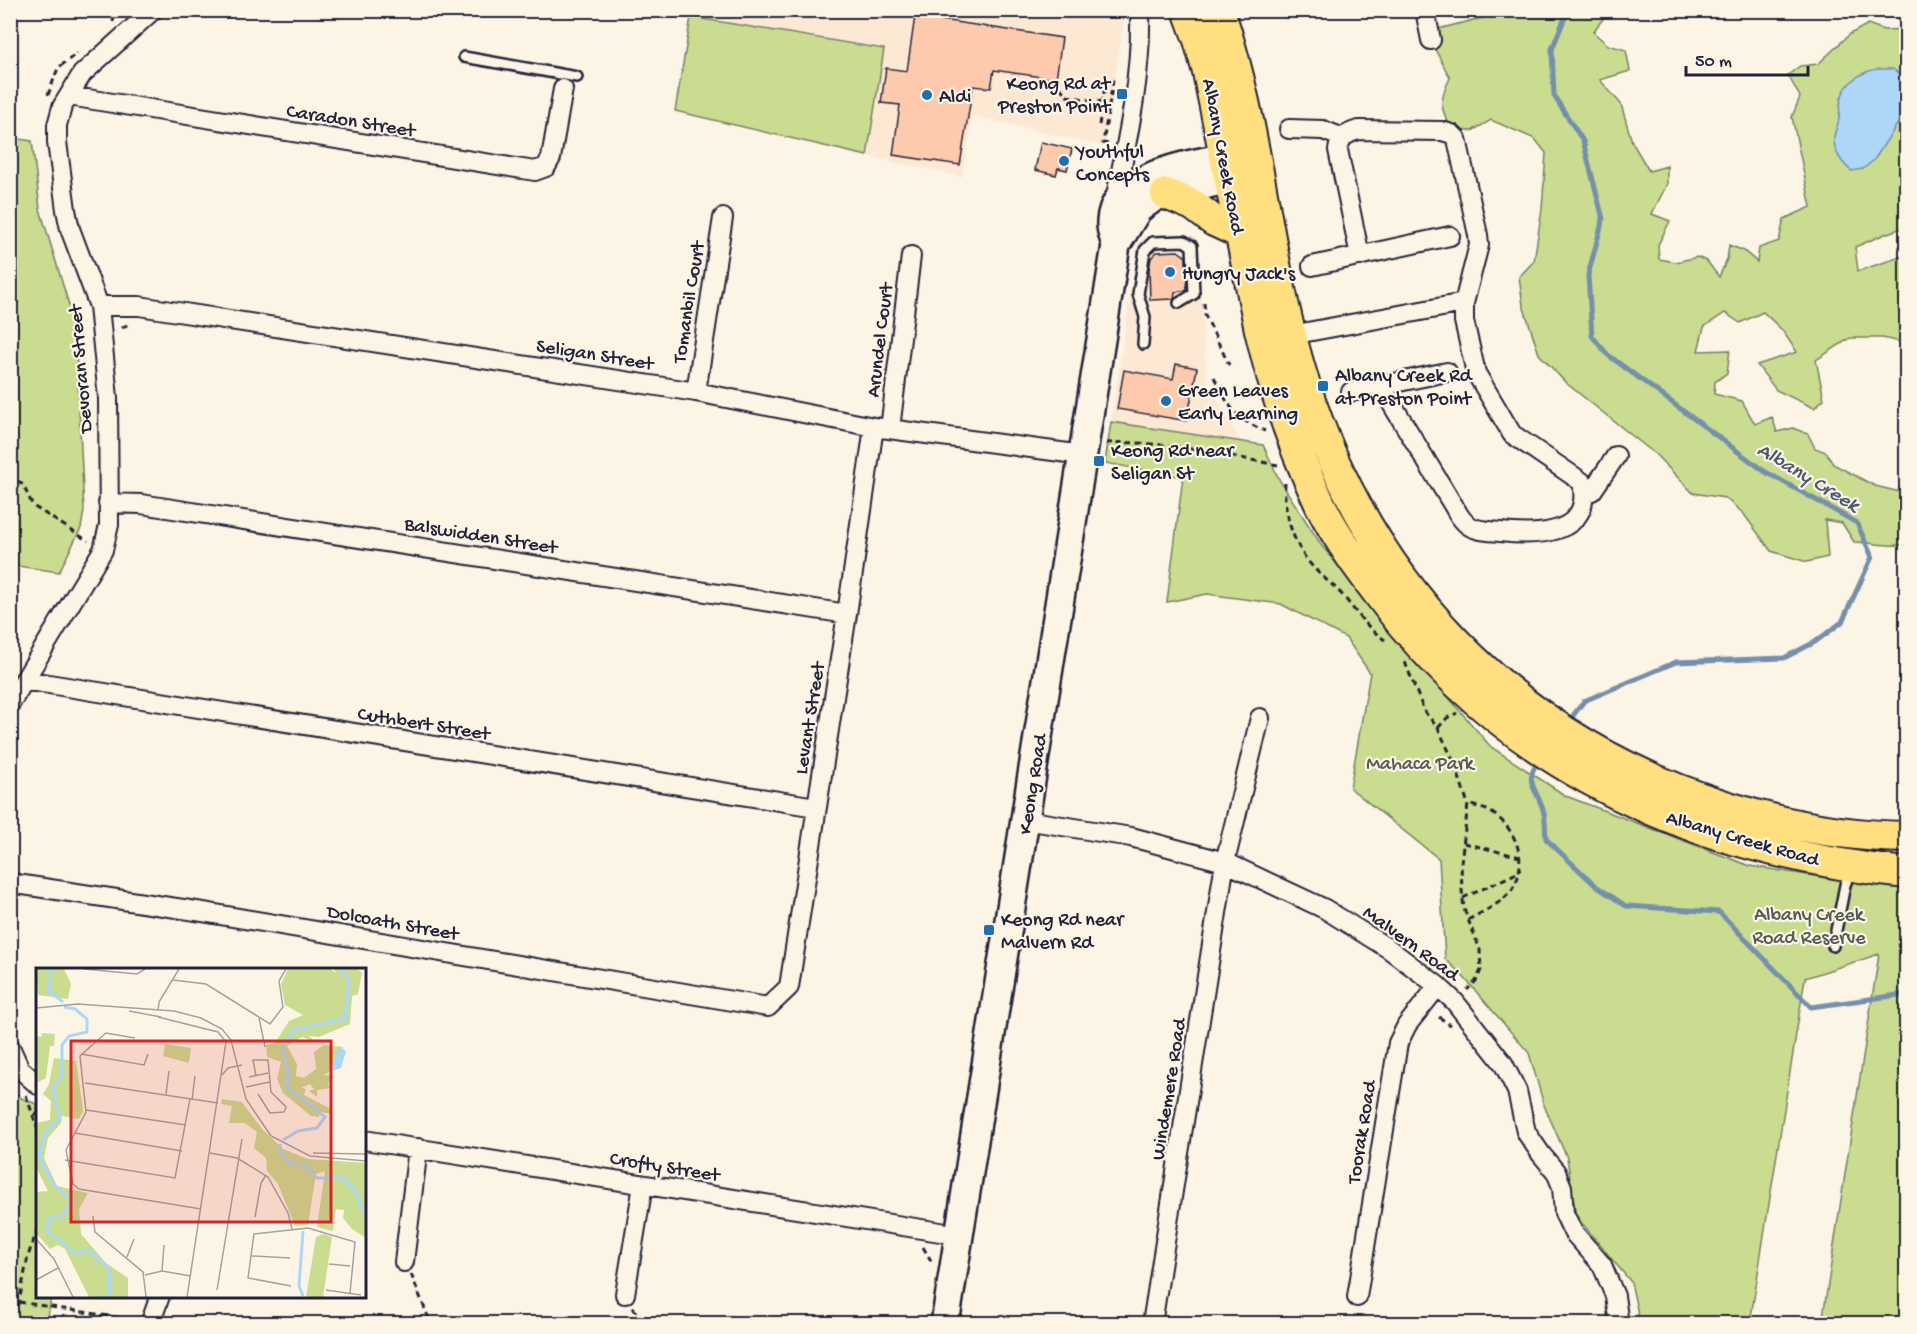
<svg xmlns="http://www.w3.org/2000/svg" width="1917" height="1334" font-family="'Gochi Hand',sans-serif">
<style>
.built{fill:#fde8d4}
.green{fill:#c9dc90;stroke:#767f66;stroke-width:1.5}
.water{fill:#add7f8;stroke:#758fac;stroke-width:1.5}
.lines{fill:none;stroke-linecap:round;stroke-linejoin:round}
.stream{stroke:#758fac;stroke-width:5}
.building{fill:#fecaae;stroke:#22223b;stroke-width:1.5}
.lane-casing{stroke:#22223b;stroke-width:14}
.street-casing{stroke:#22223b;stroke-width:22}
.secondary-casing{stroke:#22223b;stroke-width:32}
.primary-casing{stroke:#22223b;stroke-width:34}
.path{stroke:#22223b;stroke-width:3;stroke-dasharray:6 4.5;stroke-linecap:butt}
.lane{stroke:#fcf5e5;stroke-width:9}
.street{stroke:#fcf5e5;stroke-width:18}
.secondary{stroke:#fcf5e5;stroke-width:27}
.primary{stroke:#ffdf80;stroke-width:30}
.poi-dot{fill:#1f6fb2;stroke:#fcf5e5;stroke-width:2}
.labels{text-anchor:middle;stroke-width:4.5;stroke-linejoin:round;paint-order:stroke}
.poi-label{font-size:20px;fill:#22223b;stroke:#fcf5e5;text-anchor:start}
.street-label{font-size:20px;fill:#22223b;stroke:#fcf5e5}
.park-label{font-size:20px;fill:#545a54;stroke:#fcf5e5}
.water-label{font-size:21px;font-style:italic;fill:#4c5874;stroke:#fcf5e5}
.inset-river{fill:none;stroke:#add7f8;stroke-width:3}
.inset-road{fill:none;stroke:#a5a1a1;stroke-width:1.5}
.view{fill:#d62828;fill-opacity:0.15;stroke:#d62828;stroke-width:3}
.inset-edge{fill:none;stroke:#22223b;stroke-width:3}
</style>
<rect width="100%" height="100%" fill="#fcf5e5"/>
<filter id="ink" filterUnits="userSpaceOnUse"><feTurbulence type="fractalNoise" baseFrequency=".0167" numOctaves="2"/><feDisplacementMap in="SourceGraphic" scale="12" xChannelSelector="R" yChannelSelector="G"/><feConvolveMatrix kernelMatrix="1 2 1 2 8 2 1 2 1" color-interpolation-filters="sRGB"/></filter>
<g filter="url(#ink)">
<path class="built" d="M692 10 1122 11 1123 26 1104 147 973 116 962 177 867 156 884 49 691 17Z
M1150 235H1189L1194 236 1197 240 1207 380 1241 442 1111 422 1138 244 1142 238Z"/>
<path class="green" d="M1507 11H1609L1593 32 1608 45 1626 50 1630 71 1600 80 1621 104 1632 142 1649 171 1667 166V184L1652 214 1670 221 1658 245 1659 259 1676 262 1697 257 1707 261 1719 277 1727 259 1729 245 1744 251 1757 262 1759 248 1779 241 1784 219 1811 207 1792 117 1800 97 1788 75 1800 66 1818 64 1850 34 1868 24 1884 30 1906 29V80L1904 76 1841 97 1839 121 1834 137 1874 160 1906 109V225L1905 227 1885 234 1855 247 1858 271 1906 255V304L1898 308 1906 334V343L1882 338H1850L1816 360 1824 399 1814 408 1776 390 1757 365 1797 352 1782 330 1763 312 1740 323 1725 313 1704 327 1698 351 1730 350 1727 373 1715 382 1714 394 1742 401 1755 424 1772 417 1777 432 1793 428 1808 434 1815 448 1826 452 1833 464 1875 486 1900 492 1906 504V544C1892 548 1871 542 1854 542L1842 523 1825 520 1828 557 1807 562 1771 551 1743 513 1725 498 1693 493 1655 454 1566 383 1539 354 1523 305 1519 277 1534 261 1542 209 1546 153 1535 139 1491 120 1472 131 1453 130C1439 109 1439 100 1450 78L1433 45 1438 29 1507 12Z
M691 17 884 49 867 156 675 111Z
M11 138 32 141 40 209 75 325 84 511 81 528 59 572 11 565Z
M1111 422 1263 445 1280 481 1322 546 1406 648 1491 747 1566 796 1750 866 1852 882 1906 886V1323H1822L1879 954 1805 978 1750 1323H1640L1631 1282 1576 1216 1567 1158 1544 1105 1529 1053 1461 974 1445 959 1439 859 1350 788 1370 673 1346 638 1281 604 1207 594 1167 602 1183 477 1105 463Z
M10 1087 21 1098 37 1104 38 1296 51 1297 47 1323H11Z"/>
<path class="water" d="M1879 69H1893L1906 80V109L1904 114 1874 160 1863 169 1851 171C1841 162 1833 151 1834 137 1835 131 1838 125 1839 119 1840 113 1839 106 1841 100 1844 83 1863 70 1879 69Z"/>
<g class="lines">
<path class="stream" d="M1568 10 1552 49 1554 96 1583 141 1603 219 1588 275 1592 336 1608 355 1764 471 1857 523 1872 557 1842 622 1815 642 1784 658 1676 662 1584 701 1569 721
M1539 760C1521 784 1540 791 1544 814 1546 822 1545 831 1546 839L1596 886 1626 906 1719 912 1811 1007 1906 994"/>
</g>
<path class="building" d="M915 16 1062 38 1056 79 994 70 991 88 973 86 960 165 893 155 900 105 881 103 886 68 907 71Z
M1041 142 1072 149 1067 170 1058 168 1056 175 1035 170Z
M1178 251 1186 257 1187 290 1175 292 1174 299 1150 300 1149 269 1151 258 1157 252Z
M1176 364 1197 368 1187 421 1117 409 1124 370 1173 379Z"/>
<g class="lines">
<g class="lane-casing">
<path id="lane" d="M464 57 577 77
M1143 344 1145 317 1138 294 1145 250 1153 242 1184 241 1192 246 1194 294 1179 303
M1833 946 1845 885 1851 869"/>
</g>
<g class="street-casing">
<path id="street" d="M1425 10 1431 40
M69 96 535 171 546 167 551 158 563 89
M1289 129 1323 130 1343 138
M1114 205C1127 142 1142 75 1140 10
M1360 256 1338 150C1340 137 1347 133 1359 130L1442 131 1452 134 1457 139 1478 235 1479 245 1464 303V321L1476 373 1512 434 1582 482C1593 536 1537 536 1500 532 1490 531 1476 531 1468 525 1465 523 1461 518 1459 515L1381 386
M1312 266 1450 236
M99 306H139L696 392 874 427 1083 455
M1291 335 1464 303
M696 392 723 218
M1351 392 1447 372
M890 429 911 256
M1584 493 1592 491 1616 456
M108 503 141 504 847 614
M24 680 816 807
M10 704 103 550 109 525 108 398 99 306 70 229 66 210 57 142V125L62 107 82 74 153 10
M1025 820 1131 837 1225 862 1325 909 1389 949 1438 986 1455 1002 1503 1063 1517 1091 1526 1132 1541 1154 1556 1172 1562 1187 1564 1213 1573 1232 1602 1265 1615 1296 1619 1324
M10 883 203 912 768 1007 789 987 847 614 874 427
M10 1047 20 1069 38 1085
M364 1140 959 1235
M404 1262 418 1148
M625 1294 643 1185
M1357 1297 1398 1043 1407 1025 1438 986
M150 1324 160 1296
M1152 1324 1225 862 1260 718"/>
</g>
<g class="secondary-casing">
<path id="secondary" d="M1116 245 1138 209 1155 197 1250 174
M945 1324 1116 245C1114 238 1110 229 1111 222 1112 171 1208 161 1245 154"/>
</g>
<g class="primary-casing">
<path id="primary" d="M1188 10 1199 40 1208 72 1260 330C1274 390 1294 450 1321 506 1338 540 1361 571 1384 601 1513 772 1698 851 1906 873
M1219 10C1258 126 1265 249 1299 366 1362 581 1510 738 1725 806 1784 825 1845 836 1906 837
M1166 194 1193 205 1214 221 1240 233"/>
</g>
<path class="path" d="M113 22 115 10
M1056 82 1055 87H1060L1067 96 1102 102
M48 95 58 68 77 53
M1099 125 1106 79 1113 81 1103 143 1109 144
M1204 303 1205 315 1229 365
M122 328 130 323
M1214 377C1229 406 1233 418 1265 431
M1106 443C1164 440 1221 455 1278 465
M10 474 23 485 33 506 88 541
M1285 483C1283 512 1293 546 1314 568 1323 578 1335 586 1344 597 1357 613 1367 628 1385 640
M1405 662 1424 711 1438 728 1454 762 1468 804 1461 863 1462 890 1464 909 1480 950 1481 970 1476 981 1467 990
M1438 728 1447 718 1457 713
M1464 843 1520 857
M1463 898 1517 873
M1468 920C1482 912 1501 904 1511 891 1531 863 1515 824 1487 810 1481 808 1474 806 1469 804
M1439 1017 1450 1025
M26 1095 38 1130
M33 1117 38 1113
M923 1247 933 1264
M411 1274 431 1324
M19 1302 135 1320
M633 1307 642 1324
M10 1313 19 1302 28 1256 38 1228
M1353 1324 1354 1314"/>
<use href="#lane" class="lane"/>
<use href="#street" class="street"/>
<use href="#secondary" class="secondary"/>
<use href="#primary" class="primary"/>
</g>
</g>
<g class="poi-dot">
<rect x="1116" y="88" width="12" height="12" rx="3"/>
<circle cx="927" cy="95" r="6"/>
<circle cx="1064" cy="161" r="6"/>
<circle cx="1170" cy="272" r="6"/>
<rect x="1317" y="380" width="12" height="12" rx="3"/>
<circle cx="1166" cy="401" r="6"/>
<rect x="1093" y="455" width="12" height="12" rx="3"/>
<rect x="983" y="924" width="12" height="12" rx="3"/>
</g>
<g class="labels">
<g class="poi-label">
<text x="1110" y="89" text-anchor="end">Keong Rd at<tspan x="1110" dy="23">Preston Point</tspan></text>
<text x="939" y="102">Aldi</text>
<text x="1076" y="157">Youthful<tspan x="1076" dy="23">Concepts</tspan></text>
<text x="1182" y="279">Hungry Jack's</text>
<text x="1335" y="381">Albany Creek Rd<tspan x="1335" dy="23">at Preston Point</tspan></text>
<text x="1178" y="396">Green Leaves<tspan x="1178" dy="23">Early Learning</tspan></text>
<text x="1111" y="456">Keong Rd near<tspan x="1111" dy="23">Seligan St</tspan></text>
<text x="1001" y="925">Keong Rd near<tspan x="1001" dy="23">Malvern Rd</tspan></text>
</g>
<g class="street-label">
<text transform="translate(351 119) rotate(9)" y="7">Caradon Street</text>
<text transform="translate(1225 156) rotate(79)" y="7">Albany Creek Road</text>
<text transform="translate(687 302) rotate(-81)" y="7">Tomanbil Court</text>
<text transform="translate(878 340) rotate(-83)" y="7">Arundel Court</text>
<text transform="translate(595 353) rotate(9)" y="7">Seligan Street</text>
<text transform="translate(79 369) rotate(-95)" y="7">Devoran Street</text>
<text transform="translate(481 534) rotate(9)" y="7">Balswidden Street</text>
<text transform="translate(808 718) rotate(-81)" y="7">Levant Street</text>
<text transform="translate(424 722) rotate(9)" y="7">Cuthbert Street</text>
<text transform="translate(1031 784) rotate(-81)" y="7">Keong Road</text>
<text transform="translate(1743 837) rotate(16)" y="7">Albany Creek Road</text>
<text transform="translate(393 921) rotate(10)" y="7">Dolcoath Street</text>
<text transform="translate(1412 942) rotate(36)" y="7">Malvern Road</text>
<text transform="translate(1167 1089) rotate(-81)" y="7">Windemere Road</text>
<text transform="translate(1360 1132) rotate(-81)" y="7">Toorak Road</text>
<text transform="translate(665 1165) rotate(9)" y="7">Crofty Street</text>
</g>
<g class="park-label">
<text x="1420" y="769">Mahaca Park</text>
<text x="1809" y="920">Albany Creek<tspan x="1809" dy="23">Road Reserve</tspan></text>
</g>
<g class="water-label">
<text transform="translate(1809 476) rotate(31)" y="7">Albany Creek</text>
</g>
</g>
<g transform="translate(36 968)">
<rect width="330" height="330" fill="#fcf5e5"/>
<path d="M0 1H28L35 16 32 31 2 27ZM252 1H294L300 5 298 1H321L326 5 322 26 316 28 314 56 283 69 273 68 279 74 266 69 251 78 261 96 260 108 268 110 280 101 278 84 288 77 307 79 293 104 287 107 298 108 292 115 294 120 281 122V129L273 123 278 121 274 116 265 120 270 121 268 127 293 140 296 146 283 144V149L275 148 247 125 241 111 245 94 231 89 230 77 239 75 253 53 267 47 249 37 245 16ZM6 65 19 66 18 78H14L10 110 0 115V68L5 69ZM129 76 155 80 153 95 127 88ZM18 90 40 93 47 143 43 151 26 148 25 155 12 170 8 190 21 218 52 225 43 241 45 266 70 295 92 310V329H53L29 281 22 277 14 281 0 265V224L12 223 0 199V155L14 152 15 133 7 126 13 116ZM186 131 206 134 226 161 247 181 272 191 330 195V270L316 261 307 250 308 242 300 241 297 263 281 259 289 203 280 206 272 257 259 258 242 216 231 203 230 190 218 180 221 164 209 155H193L196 138 185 136ZM288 266 296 269 287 329H270L280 269Z" fill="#c9dc90"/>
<path d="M306 80 310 83 305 100 296 103 301 83Z" fill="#add7f8"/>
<path class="inset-river" d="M15 1 13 23 27 34M28 39 39 41 51 51V64L33 68 26 77V109L17 120 24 149 9 166 3 188 18 217 35 232 27 248 14 249 11 263 39 285 53 282 74 302 73 329M247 172 262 163 281 160 289 149 251 119 252 103 246 80 257 62 309 51 313 13 305 1M244 176 245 187 256 196 268 197 281 210H308L320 223 325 240 330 244M267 263 263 318 267 328"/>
<path class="inset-road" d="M48 1 101 6 109 1M137 12 170 16 234 56 247 39 243 13 250 1M0 40 42 36 138 43 165 50 186 61 195 72 210 131 235 168 274 188 330 193M93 43 125 49M122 43 123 34 143 1M122 49 182 64 190 74 151 329M223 50 229 79M99 70 70 65 44 88 50 144 30 182 37 216 43 221 165 241M45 86 108 97 112 86M186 107 192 100 206 97M220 108 217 92H232L235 124 250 139 248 144 234 145 222 126M213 109 232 105M49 115 182 135M210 119 234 114M130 126 133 103M156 132 159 108M50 142 150 157M39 165 146 183M174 185 201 190 232 209 252 245 256 261M277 185 330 186M29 192 139 210 154 131M57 248 59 264 107 304 110 329M219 249 225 215 230 207M0 271 18 291 37 329M216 288 254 290M91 289 98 271M293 296 314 298M126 303 128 277M109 307 126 303 155 308M0 312 22 300M255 318 212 310 218 266 272 260 319 274 314 325M181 322 206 171M290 322 325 327"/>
<path class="view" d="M35 73H295V254H35Z"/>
<rect width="330" height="330" class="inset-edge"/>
</g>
<rect width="1917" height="1334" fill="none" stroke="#fcf5e5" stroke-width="36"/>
<rect x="18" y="18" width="1881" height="1298" fill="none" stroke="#22223b" stroke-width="2" filter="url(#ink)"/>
<path d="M1686 66v9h122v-9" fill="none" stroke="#22223b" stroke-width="3"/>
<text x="1695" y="66" font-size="18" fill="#22223b" stroke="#fcf5e5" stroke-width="4.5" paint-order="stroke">50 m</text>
</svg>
